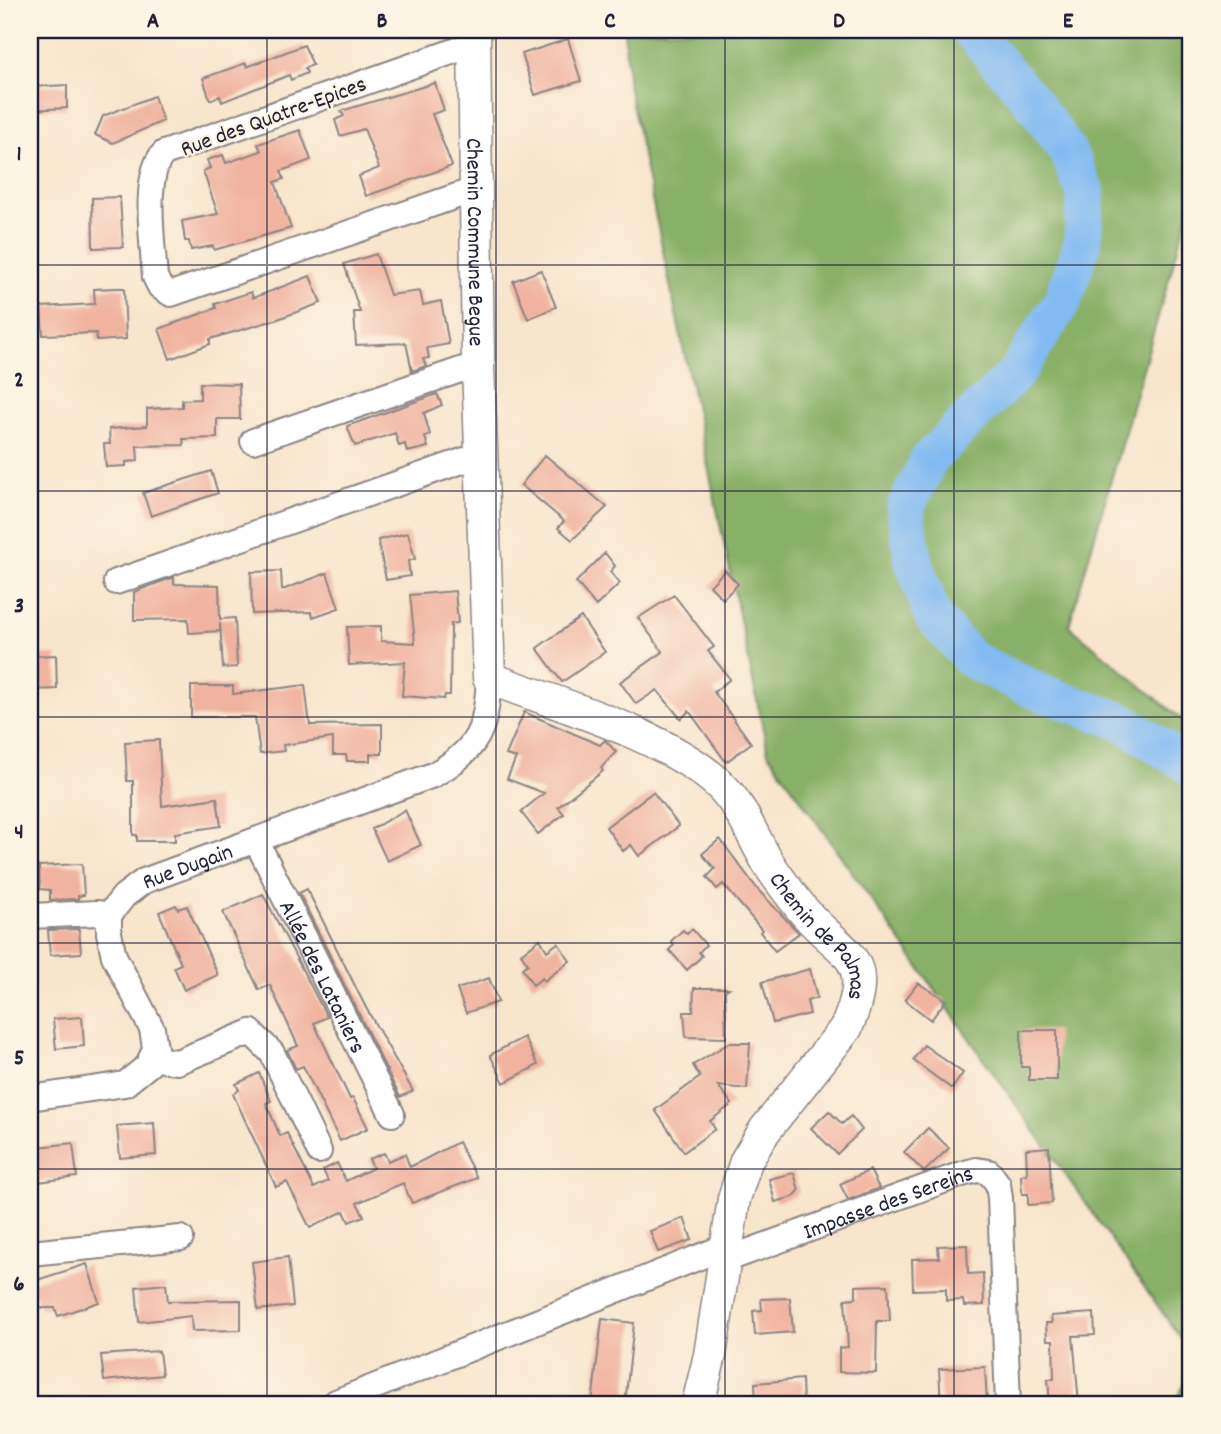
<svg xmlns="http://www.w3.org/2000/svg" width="1221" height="1434" font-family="Dekko,sans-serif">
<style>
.forest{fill:#88b067;stroke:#556951;stroke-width:2}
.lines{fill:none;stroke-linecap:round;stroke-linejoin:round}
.river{stroke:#82baf2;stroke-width:38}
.building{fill:#f0b39f}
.minor-casing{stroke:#8c8484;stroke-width:28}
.tertiary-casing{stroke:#8c8484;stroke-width:35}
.minor{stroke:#fff;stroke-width:24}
.tertiary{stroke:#fff;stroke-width:32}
.grid{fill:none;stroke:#22223b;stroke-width:2;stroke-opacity:0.55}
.labels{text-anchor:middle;stroke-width:5;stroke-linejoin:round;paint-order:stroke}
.street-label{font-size:23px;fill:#22223b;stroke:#fcf5e5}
.neatline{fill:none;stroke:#22223b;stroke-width:2.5}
.grid-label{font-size:23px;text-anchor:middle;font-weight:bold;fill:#22223b}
</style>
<rect width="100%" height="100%" fill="#fcf5e5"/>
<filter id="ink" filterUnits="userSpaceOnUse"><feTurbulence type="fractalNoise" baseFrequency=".0143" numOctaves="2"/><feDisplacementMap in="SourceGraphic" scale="14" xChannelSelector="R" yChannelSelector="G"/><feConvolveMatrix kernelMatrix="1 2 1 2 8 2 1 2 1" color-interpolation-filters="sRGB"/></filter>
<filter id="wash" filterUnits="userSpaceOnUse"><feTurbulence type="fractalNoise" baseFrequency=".00686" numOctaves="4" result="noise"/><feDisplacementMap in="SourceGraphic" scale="28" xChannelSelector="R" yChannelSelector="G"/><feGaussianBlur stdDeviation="1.57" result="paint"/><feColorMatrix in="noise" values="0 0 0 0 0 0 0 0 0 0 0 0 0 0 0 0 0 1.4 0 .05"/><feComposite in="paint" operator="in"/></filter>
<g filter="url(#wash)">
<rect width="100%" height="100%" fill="#f7e5cc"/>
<path class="forest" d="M624 30H1179L1191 38V202L1069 626 1191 727V1353L768 753 629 89Z
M1191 1369V1404H1175Z"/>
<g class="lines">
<path class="river" d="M970 30 1031 100 1068 152 1086 194 1082 245 1063 300 1017 372 929 459 905 509 914 563 933 617 972 660 1037 691 1123 722 1191 767"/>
</g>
<g id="blocks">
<path class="building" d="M568 39 581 81 535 95 522 54Z
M304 45 313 65 305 68 307 73 291 80 289 75 222 102 220 96 210 100 203 78 246 63 247 67Z
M435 83 444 110 432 114 452 166 366 196 359 176 379 168 364 129 340 136 335 120 344 116 341 111Z
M67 85V108L30 110V87Z
M154 96 163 121 113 143 95 135 103 116Z
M300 130 311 160 281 171 284 179 275 182 291 228 214 250 213 246 191 250 189 241H185L182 221 218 214 203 171 210 168 207 160 223 155 226 163 261 151 258 144Z
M120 197 123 247 93 248 92 198Z
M376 254 390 295 420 291 423 305 441 301 449 344 427 348 429 358 423 359 426 366 412 371 406 343 356 345 354 312H360L344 264Z
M541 270 556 307 528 319 513 281Z
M310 276 321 303 278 319 210 339V344L170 359 159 329 216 308 215 304 251 292 253 298Z
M116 288H124L126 339 97 341 96 333 43 335 41 307 95 304 94 289Z
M200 383 239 384 240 419H217V438L183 439 184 445 137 446 138 461 126 462V466L106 467 104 444H110L109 429 147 426V409L182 407V400L200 399Z
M437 394 442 405 424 413 430 435 425 437 428 447 407 452 405 444 399 446 395 433 355 446 347 426Z
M545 455 607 507 572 540 558 528 564 521 521 485Z
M211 471 218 493 151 516 143 493Z
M408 533 415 559 408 561 410 576 386 580 378 540Z
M605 553 615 566 610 572 620 583 596 606 576 582Z
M725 570 738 584 723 599 710 586Z
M281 571 282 590 327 573 339 608 313 617 311 612 252 614 251 572Z
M174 577V584L219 585 220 619 235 618 237 667 223 668 220 623V631L189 633 188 619 134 620V592Z
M455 591 458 623 451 624 450 695H445L444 699 402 696 405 662 349 665 347 627 381 626V641L415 643 410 595Z
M674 595 714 647 708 651 730 679 714 692 751 743 726 762 689 711 681 719 657 690 636 704 620 682 663 652 638 618Z
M581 617 605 652 562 682 537 648Z
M56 655 57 689 30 690V656Z
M305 685 310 725 382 724V754H370V761H347L346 755H333V738L283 745 284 751 260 754 255 717H191V686H233V694Z
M524 712 600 745 605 740 616 752 601 768 603 771 558 807 564 814 538 834 521 812 544 793 507 779 516 758 506 755Z
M159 740 162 806 217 798 221 826 175 833V841H137V835H133V781H127L125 742Z
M653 792 679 826 639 856 631 845 623 851 606 827Z
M405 810 421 845 387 861 372 829Z
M720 839 759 891 799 933 775 951 760 932 762 930 723 884 717 889 707 877 715 869 702 854Z
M82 864 84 895 78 896V899L50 900V890L40 889 39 866Z
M307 889 365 1006 413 1091 400 1097 299 893Z
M263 894 327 1017 314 1023 350 1099 353 1098 368 1128 340 1141 303 1066 296 1069 287 1050 298 1046 270 985 259 990 223 912Z
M176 905 178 909 187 906 218 975 184 990 174 967 181 964 159 912Z
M79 929 81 953 50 955 48 930Z
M692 929 706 945 699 952 702 956 687 970 669 950 674 945 671 941 683 930 687 934Z
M540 939 547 951 558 943 570 961 544 981 542 978 533 985 522 968 528 964 521 954Z
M810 969 817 998 807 1001 810 1014 773 1023 762 982Z
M489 978 498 1002 466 1013 457 989Z
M918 983 946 1000 931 1020 905 1000Z
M694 988H729L725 991 726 1038 686 1037 684 1012H693Z
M82 1017 84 1046 56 1049 53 1019Z
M1021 1030H1057V1080H1029V1067H1021Z
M524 1037 538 1065 504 1083 490 1055Z
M729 1043H750L747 1089 718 1086 732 1104 710 1121 715 1129 684 1152 655 1110 700 1077 693 1065Z
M924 1045 963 1073 952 1089 913 1060Z
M259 1073 271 1101 266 1103 280 1136 287 1133 314 1188 328 1181 323 1170 337 1163 346 1181 373 1168 369 1159 384 1153 388 1161 405 1154 410 1167 458 1142 477 1178 412 1203 403 1183 357 1203 364 1216 349 1222 344 1211 310 1228 287 1182 276 1187 233 1094 239 1090 236 1084Z
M829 1111 842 1124 851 1116 862 1130 837 1154 811 1128Z
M154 1123 156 1155 120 1158 117 1126Z
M928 1128 949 1148 924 1172 904 1152Z
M73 1143 77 1177 30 1183V1152L39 1151V1147Z
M1049 1147 1052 1203 1028 1205V1194H1022L1021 1175 1027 1174 1026 1149Z
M870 1170 879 1188 848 1200 840 1184Z
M794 1173 799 1191 793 1197 775 1202 769 1179Z
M684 1218 692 1240 658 1252 650 1231Z
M967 1245 968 1274 983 1273 984 1305 964 1306 963 1300 946 1301V1289L913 1290 912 1259 939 1258 938 1246Z
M288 1257 293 1306 258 1310 252 1262Z
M87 1264 99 1302 58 1316 55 1308H40L31 1282Z
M166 1284 168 1301 241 1300V1330L192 1331 191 1316 139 1322 136 1287Z
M888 1285 890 1321H877L876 1373 839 1372V1348L848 1347 845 1299 856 1298V1286Z
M790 1298 793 1332 755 1335 753 1311 762 1310 761 1299Z
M1094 1313 1095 1335 1073 1336 1079 1404H1050L1048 1379H1054L1053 1340H1047L1046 1323H1052L1051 1316Z
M602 1319 634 1323 625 1404H592Z
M159 1351 162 1375 104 1381 101 1355Z
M985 1367 987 1404H941L939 1369Z
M802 1379 803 1404H756L755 1383Z"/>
</g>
</g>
<g filter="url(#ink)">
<use href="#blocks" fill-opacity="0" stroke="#8c8484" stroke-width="2"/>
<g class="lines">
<g class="minor-casing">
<g id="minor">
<path d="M474 44 164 153C142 174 153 247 155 277L160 287 171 294 477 189"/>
<path d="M253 441 478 364"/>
<path d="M116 582 482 454"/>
<path id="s1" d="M256 840 392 1114"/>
<path d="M30 916 98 913 109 915"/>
<path d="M151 1058 177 1062 251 1032 272 1053 319 1151"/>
<path id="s2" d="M30 1098 125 1084 150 1064 155 1048 152 1029 114 956 109 933V915L124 896 144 881 433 775C480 749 486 728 489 678"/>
<path d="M30 1253 181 1238"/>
<path id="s3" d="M725 1260 962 1174 976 1170 989 1172 998 1184 1000 1198 1008 1404"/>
<path d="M336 1402 727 1246"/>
</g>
</g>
<g class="tertiary-casing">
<g id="tertiary">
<path id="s4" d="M474 30 478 364 489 678C557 704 667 735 720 785 743 807 753 839 770 866 780 881 791 895 802 909 840 956 879 953 846 1028L765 1130 746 1161 734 1199 710 1355 698 1404"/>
</g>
</g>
<use href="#minor" class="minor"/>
<use href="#tertiary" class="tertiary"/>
</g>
</g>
<path class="grid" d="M267 30V1404M496 30V1404M725 30V1404M954 30V1404M30 265H1191M30 491H1191M30 717H1191M30 943H1191M30 1169H1191"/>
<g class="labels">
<g class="street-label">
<text transform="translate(273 115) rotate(-20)" y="8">Rue des Quatre-Epices</text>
<text dy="8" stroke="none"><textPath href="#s4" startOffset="212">Chemin Commune Begue</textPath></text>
<text dy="8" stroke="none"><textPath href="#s2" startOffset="383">Rue Dugain</textPath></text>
<text dy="8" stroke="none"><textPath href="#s4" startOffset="1088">Chemin de Palmas</textPath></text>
<text dy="8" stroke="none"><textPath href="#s1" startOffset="152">Allée des Lataniers</textPath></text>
<text dy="8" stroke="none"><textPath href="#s3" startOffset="173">Impasse des Sereins</textPath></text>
</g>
</g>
<rect width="1221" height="1434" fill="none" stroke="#fcf5e5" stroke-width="77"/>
<rect x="38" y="38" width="1144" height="1358" class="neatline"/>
<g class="grid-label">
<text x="153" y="27">A</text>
<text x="382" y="27">B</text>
<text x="610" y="27">C</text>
<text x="839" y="27">D</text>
<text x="1068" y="27">E</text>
<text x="19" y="160">1</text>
<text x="19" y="386">2</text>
<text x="19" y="612">3</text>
<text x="19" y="838">4</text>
<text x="19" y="1064">5</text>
<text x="19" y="1290">6</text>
</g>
</svg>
